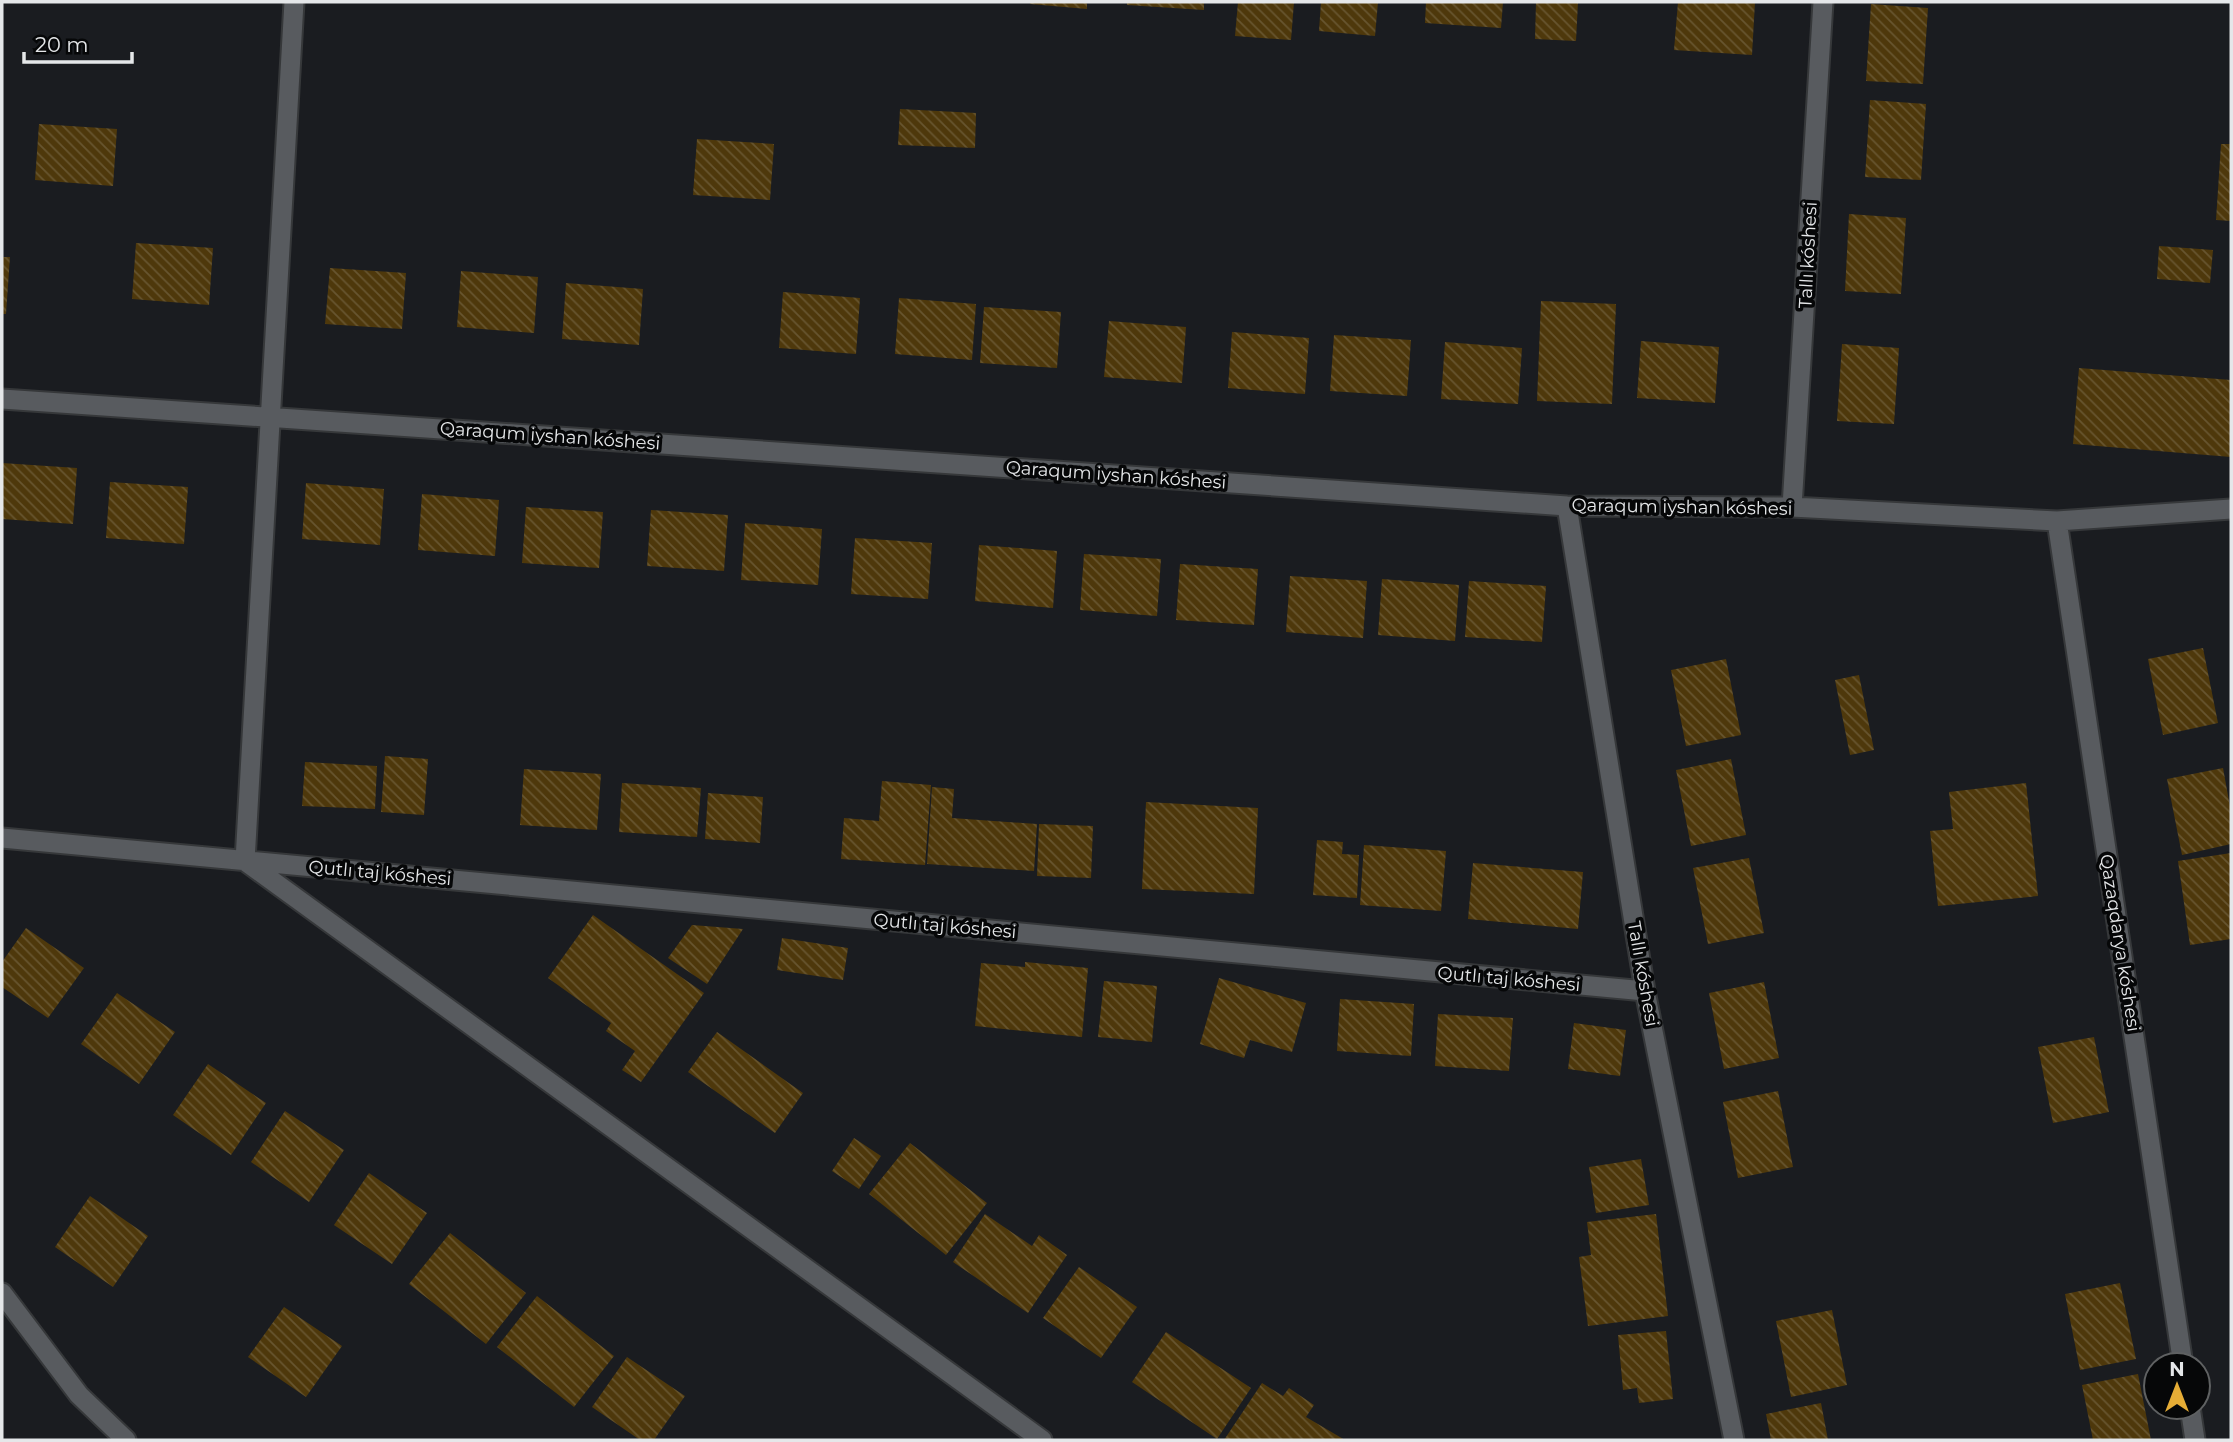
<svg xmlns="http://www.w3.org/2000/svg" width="2233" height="1442" font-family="Montserrat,sans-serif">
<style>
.building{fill:url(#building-back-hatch)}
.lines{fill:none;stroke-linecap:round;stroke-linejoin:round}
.minor-casing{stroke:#36383a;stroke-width:23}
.minor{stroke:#585b5f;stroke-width:19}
.labels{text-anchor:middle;stroke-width:7;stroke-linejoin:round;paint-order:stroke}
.street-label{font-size:18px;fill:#e5e7e9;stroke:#060708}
</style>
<defs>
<pattern id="building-back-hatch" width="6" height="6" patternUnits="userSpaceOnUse" patternTransform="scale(1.75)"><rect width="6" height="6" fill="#4e380b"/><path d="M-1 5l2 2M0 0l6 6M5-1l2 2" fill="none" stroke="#67552f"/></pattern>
</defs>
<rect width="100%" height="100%" fill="#1a1c20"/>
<path class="building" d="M1031 2H1087V9L1030 4Z
M1127 2H1204V10L1127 5Z
M1238 2H1294L1291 40 1235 36Z
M1321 2H1378L1375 36 1319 31Z
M1426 2H1503L1501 28 1425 23Z
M1536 2H1578L1576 41 1535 39Z
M1678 2H1755L1752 55 1674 50Z
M1871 4 1928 8 1923 84 1866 81Z
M1870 100 1926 104 1921 180 1865 177Z
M900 109 976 113 975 148 898 145Z
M39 124 117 129 113 186 35 180Z
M697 139 774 144 770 200 693 195Z
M2221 144H2231V221L2216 220Z
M1849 214 1906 218 1901 294 1845 291Z
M136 243 213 248 209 305 132 299Z
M2159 246 2213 250 2210 283 2157 279Z
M2 257H10L6 314H2Z
M330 268 406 273 402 329 325 324Z
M461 271 538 277 534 333 457 327Z
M566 283 643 289 639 345 562 339Z
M783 292 860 298 856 354 779 348Z
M899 298 976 304 972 360 895 354Z
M1541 301 1616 304 1612 404 1537 401Z
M984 307 1061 312 1057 368 980 363Z
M1109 321 1186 327 1182 383 1104 377Z
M1232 332 1309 338 1305 394 1228 388Z
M1334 335 1411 340 1407 396 1330 391Z
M1641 341 1719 347 1715 403 1637 398Z
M1445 342 1522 348 1518 404 1441 399Z
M1842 344 1899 348 1894 424 1837 421Z
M2079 368 2231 380V457L2073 444Z
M2 463 77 468 73 524 2 519Z
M110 482 188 487 184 544 106 538Z
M306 483 384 489 380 545 302 539Z
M422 494 499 500 495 556 418 550Z
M526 507 603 512 599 568 522 563Z
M651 510 728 515 724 571 647 566Z
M745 523 822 529 818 585 741 580Z
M855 538 932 543 928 599 851 594Z
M979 545 1057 551 1053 608 975 601Z
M1084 554 1161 559 1157 616 1080 610Z
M1180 564 1258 569 1254 625 1176 620Z
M1290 576 1367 581 1363 638 1286 632Z
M1382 579 1459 585 1455 641 1378 635Z
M1469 581 1546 586 1542 642 1465 637Z
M2203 648 2218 723 2163 735 2148 659Z
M1726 659 1741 735 1686 746 1671 670Z
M1859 675 1874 750 1850 755 1835 680Z
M385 756 428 759 424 815 381 812Z
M1731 759 1746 835 1691 846 1676 770Z
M305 762 377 766 375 809 302 806Z
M2223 768 2231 812V844L2182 855 2167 779Z
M524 769 601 774 597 830 520 825Z
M882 781 931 785 925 865 841 859 844 818 879 821Z
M622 783 701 788 697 837 619 832Z
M2026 783 2038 896 1938 906 1930 831 1953 829 1949 792Z
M932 787 954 789 952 818 1037 824 1034 871 927 864Z
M708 793 763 797 760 843 705 839Z
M1146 802 1258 808 1254 894 1142 889Z
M1039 824 1093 826 1091 878 1037 876Z
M1317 840 1343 842 1342 854 1359 855 1357 898 1313 895Z
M1364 845 1446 851 1441 911 1360 905Z
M2231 853V939L2190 945 2178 861Z
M1749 858 1764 933 1708 944 1693 868Z
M1473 863 1583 872 1578 929 1468 919Z
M593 915 704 993 641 1082 622 1070 635 1051 606 1031 611 1023 548 978Z
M692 925 743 929 707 984 668 958Z
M26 928 84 968 48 1018 2 987V962Z
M782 938 848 948 843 980 777 970Z
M1025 962 1088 968 1082 1037 975 1026 981 963 1025 967Z
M1219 978 1306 1003 1292 1052 1250 1040 1244 1058 1200 1044Z
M1104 981 1157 986 1152 1042 1098 1037Z
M1764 982 1779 1058 1724 1069 1709 993Z
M117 993 175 1032 139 1084 81 1044Z
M1340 999 1414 1004 1411 1056 1337 1051Z
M1438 1014 1513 1018 1509 1071 1435 1066Z
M1574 1023 1626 1030 1620 1076 1568 1069Z
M717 1032 803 1093 775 1133 688 1072Z
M2094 1037 2109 1112 2053 1123 2038 1047Z
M208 1064 266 1103 231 1155 173 1115Z
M1778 1091 1793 1167 1738 1178 1723 1102Z
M285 1111 344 1150 309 1202 251 1162Z
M854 1138 881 1156 859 1189 832 1171Z
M910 1143 987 1203 946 1255 869 1194Z
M1641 1159 1649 1205 1596 1213 1589 1167Z
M369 1173 427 1213 392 1264 334 1225Z
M90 1196 148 1236 113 1287 55 1247Z
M985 1214 1032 1246 1039 1235 1067 1255 1028 1313 953 1262Z
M1656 1214 1668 1316 1588 1326 1579 1257 1591 1255 1587 1222Z
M450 1233 526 1293 486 1344 409 1284Z
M1079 1267 1137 1307 1101 1358 1043 1318Z
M2120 1283 2136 1359 2080 1370 2065 1294Z
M537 1296 614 1356 574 1407 497 1347Z
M284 1307 342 1346 306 1397 248 1357Z
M1832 1310 1847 1385 1791 1397 1776 1321Z
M1666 1331 1673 1399 1639 1403 1637 1388 1623 1390 1618 1335Z
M1166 1332 1251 1388 1217 1439 1132 1382Z
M627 1357 685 1396 654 1440H640L592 1407Z
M2138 1374 2151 1440H2093L2082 1385Z
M1262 1383 1283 1396 1289 1388 1314 1405 1306 1417 1345 1440H1224Z
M1821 1403 1828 1440H1771L1766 1414Z"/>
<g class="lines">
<g class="minor-casing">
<path id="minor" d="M294 2 245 861 1042 1440
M2 399 1567 506 1792 507 2057 521 2231 509
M1567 506 1645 991 1734 1440
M1792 507 1823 2
M2057 521 2183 1365
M2 838 1645 991
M2 1293 79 1395 126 1440
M2190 1407 2195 1440"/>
</g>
<use href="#minor" class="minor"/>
</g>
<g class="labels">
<g class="street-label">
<text transform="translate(1808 255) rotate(-87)" y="6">Tallı kóshesi</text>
<text transform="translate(550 436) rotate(4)" y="6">Qaraqum iyshan kóshesi</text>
<text transform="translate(1116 475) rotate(4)" y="6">Qaraqum iyshan kóshesi</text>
<text transform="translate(1682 507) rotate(1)" y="6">Qaraqum iyshan kóshesi</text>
<text transform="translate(380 873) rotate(5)" y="6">Qutlı taj kóshesi</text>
<text transform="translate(945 926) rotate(5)" y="6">Qutlı taj kóshesi</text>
<text transform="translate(2120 943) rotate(81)" y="6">Qazaqdarya kóshesi</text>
<text transform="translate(1643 974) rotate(80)" y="6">Tallı kóshesi</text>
<text transform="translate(1509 979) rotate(5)" y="6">Qutlı taj kóshesi</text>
</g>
</g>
<rect width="2233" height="1442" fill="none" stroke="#e5e7e9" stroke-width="7"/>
<g transform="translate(2177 1386)"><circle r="33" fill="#060708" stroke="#5f6162" stroke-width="2"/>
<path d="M0-5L12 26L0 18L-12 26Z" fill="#e6ad36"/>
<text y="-10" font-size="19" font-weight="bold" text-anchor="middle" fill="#e5e7e9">N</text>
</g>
<path d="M24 52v10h108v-10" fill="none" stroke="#e5e7e9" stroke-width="3.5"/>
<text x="35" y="52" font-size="21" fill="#e5e7e9" stroke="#060708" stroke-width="5" paint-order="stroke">20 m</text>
</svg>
